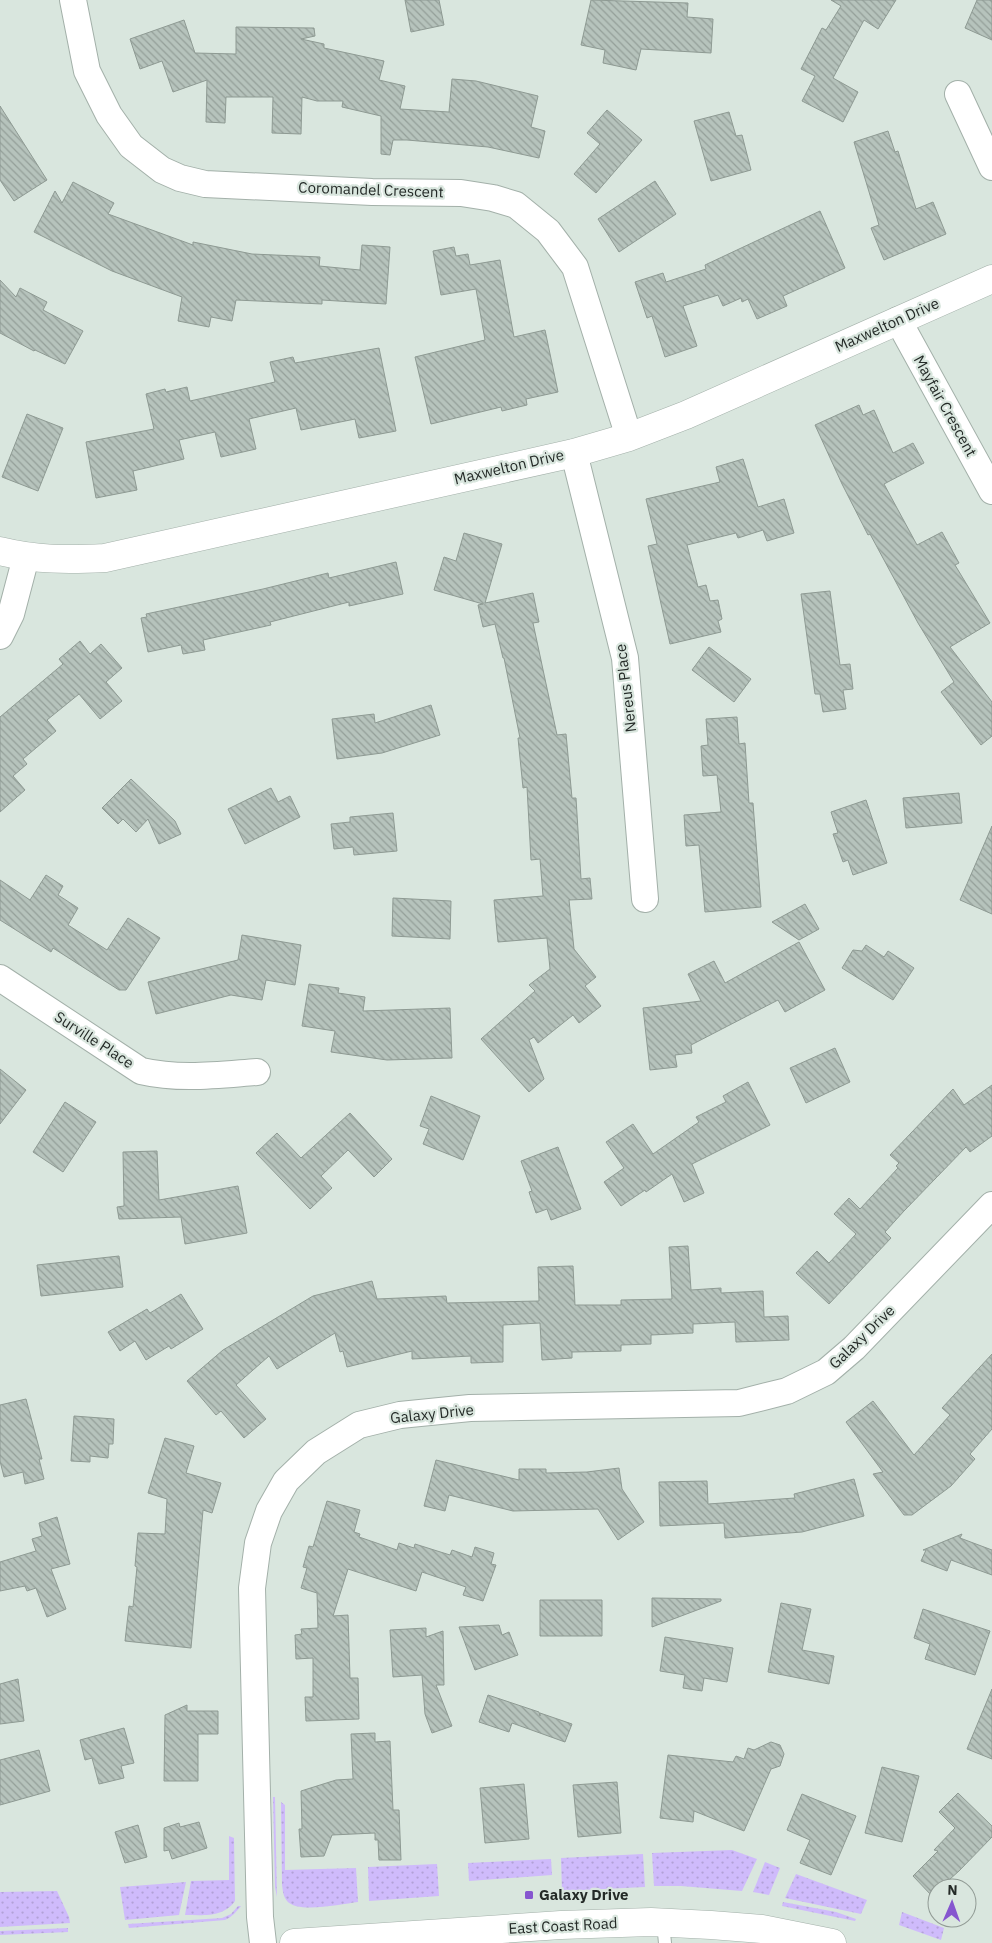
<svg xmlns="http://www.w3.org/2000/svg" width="992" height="1943" font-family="'IBM Plex Sans',sans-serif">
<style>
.grass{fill:url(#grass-dots)}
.building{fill:url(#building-back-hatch);stroke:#8e9a93}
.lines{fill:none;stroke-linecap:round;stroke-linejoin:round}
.lane-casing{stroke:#a3b0a9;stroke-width:14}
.street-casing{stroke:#a3b0a9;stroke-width:28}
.secondary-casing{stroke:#a3b0a9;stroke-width:29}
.primary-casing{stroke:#a3b0a9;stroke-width:29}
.lane{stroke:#fff;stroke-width:12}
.street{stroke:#fff;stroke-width:26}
.secondary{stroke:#fff;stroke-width:28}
.primary{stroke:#fff;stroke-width:28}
.poi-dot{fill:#8656cf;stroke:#d9e6de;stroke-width:2}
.labels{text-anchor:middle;stroke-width:4.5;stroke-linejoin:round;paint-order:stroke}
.street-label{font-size:15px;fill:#242a27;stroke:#d9e6de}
.poi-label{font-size:15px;font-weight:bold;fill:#242a27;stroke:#d9e6de;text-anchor:start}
</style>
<defs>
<pattern id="grass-dots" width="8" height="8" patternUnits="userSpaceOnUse" patternTransform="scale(1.25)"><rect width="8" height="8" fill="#cfbbfb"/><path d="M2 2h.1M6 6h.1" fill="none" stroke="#b2a1d7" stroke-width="1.8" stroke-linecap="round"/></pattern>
<pattern id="building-back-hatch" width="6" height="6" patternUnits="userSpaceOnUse" patternTransform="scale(1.25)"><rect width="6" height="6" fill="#b6c3bc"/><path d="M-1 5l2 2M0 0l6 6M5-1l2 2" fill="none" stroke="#949f99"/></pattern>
</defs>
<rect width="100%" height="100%" fill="#d9e6de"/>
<path class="grass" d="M273 1797H275L277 1897 275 1887Z
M281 1802 285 1805V1870L356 1868 358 1902C341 1904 298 1914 287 1901 283 1896 283 1891 282 1885Z
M229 1836 234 1838 235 1901C223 1918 203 1915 185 1915L191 1881 229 1880Z
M732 1850 757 1859 742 1891 681 1886H654L652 1853Z
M643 1854 645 1887 562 1891 561 1858Z
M551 1859 552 1875 469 1881 468 1863Z
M765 1862 780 1868 769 1895 753 1892Z
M437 1864 439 1896 369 1901 368 1867Z
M796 1874 867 1900 861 1914 785 1898Z
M186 1882 179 1915 125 1920 120 1887Z
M57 1891 69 1917 70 1923 0 1927V1892Z
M783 1902 836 1912 856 1919 855 1921 782 1906Z
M238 1906H241C236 1912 232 1917 225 1920L129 1928 128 1924 222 1918 231 1914Z
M902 1912 944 1928 941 1940 899 1925Z
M68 1928V1932L0 1935V1931Z"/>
<path class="building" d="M405 0H439L444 25 411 32Z
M591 0 688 3 687 17 713 19 711 53 641 49 636 70 603 63 605 50 581 45Z
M831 0H896L878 29 864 20 833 78 858 92 843 122 802 101 815 76 801 69 822 28 826 30 841 6Z
M977 0H992V40L965 28Z
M184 20 195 53 236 54V27L314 28 315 36 301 39 324 44V48L384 61 379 80 405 86 400 109 449 112 452 79 476 81 538 96 531 127 545 131 539 158 488 147 407 140H393L390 155 381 154V116L342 107 343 101H317L302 97 301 134 272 133 273 97H226L225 123 206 122 207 80 173 92 162 61 140 69 130 39Z
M0 106 47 180 14 201 0 180Z
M607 110 642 140 596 193 574 174 600 144 587 133Z
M729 112 736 136 742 135 751 170 711 181 694 121Z
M888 131 895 152 898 151 916 209 933 202 946 234 884 260 871 228 879 225 854 142Z
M655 181 676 214 619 252 598 219Z
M73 182 114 203 108 214 193 245V242L252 254 320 257 319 266 360 270 362 245 390 247 386 304 322 300V304L236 300 232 321 211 317 209 327 178 321 182 297 112 271 34 232 55 191 62 203Z
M820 211 845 268 783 296 787 306 757 319 748 299 742 302 741 298 723 306 718 295 683 306 697 346 665 357 652 316 647 318 635 282 663 273 666 282 706 269 705 265Z
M454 247 456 256 468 254 470 265 500 260 514 337 545 330 558 392 526 399 527 405 502 411 501 407 431 424 415 357 485 340 476 289 441 295 433 251Z
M0 280 16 297 20 288 47 302 43 310 83 331 65 364 35 350 34 351 0 333Z
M379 348 396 431 359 438 355 419 301 430 296 408 249 419 256 449 221 457 215 432 179 440 184 459 133 471 137 490 96 498 86 442 154 429 146 394 165 389 166 392 187 387 190 401 275 382 270 362 293 357 295 363Z
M859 405 863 415 874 410 893 453 913 443 924 463 884 484 917 545 942 532 959 563 955 565 990 623 950 647 992 702V736L981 745 941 692 954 682 918 623 870 534 868 535 842 484 815 425Z
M27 414 63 428 38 491 2 477Z
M743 459 758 507 784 499 794 533 767 541 763 530 738 538 736 533 687 545 698 587 706 585 710 601 718 600 722 619 718 621 721 632 670 644 648 546 657 544 646 499 720 482 716 467Z
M464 533 502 544 485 603 533 593 539 622 533 623 557 735 566 734 572 798H576L581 879 590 878 592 899 569 900 574 949 596 977 585 986 601 1006 579 1023 573 1015 538 1043 534 1037 529 1040 544 1079 529 1092 481 1039 535 991 529 985 550 969 547 938 498 942 494 900 543 896 540 859 531 860 527 787 523 788 518 738H520L504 658H503L495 624 483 627 478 605 483 604 434 590 444 557 456 561Z
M396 562 403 594 349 606V602L270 622 271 625 203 640 205 650 183 654 181 645 148 652 141 618 147 617 146 614 263 589 328 573 329 578Z
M830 591 840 665 850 664 853 689 843 690 846 709 823 712 820 694H815L801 594Z
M80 641 90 654 101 644 122 668 106 682 122 701 100 719 79 694 47 720 56 731 23 759 27 764 13 776 25 790 0 812V717L63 664 59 659Z
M709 647 751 679 734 702 692 670Z
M431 705 440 735 382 753 337 759 332 719 374 714 375 723Z
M737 717 739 744 745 743 749 803H753L761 907 705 912 699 845 686 846 684 815 721 812 717 775 703 776 701 746 708 745 706 719Z
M131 779 175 821 181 834 159 844 148 819 136 832 123 819 118 824 102 808Z
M271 788 278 802 290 796 300 817 245 844 228 809Z
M959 793 962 823 906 828 903 798Z
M866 800 887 863 853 875 848 860 843 862 833 834 838 833 831 812Z
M393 813 397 851 354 855 353 847 334 849 331 824 350 822V817Z
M992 826V914L960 900Z
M46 875 63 886 58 895 78 908 68 925 107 950 128 918 160 938 126 990H119L53 948 51 952 0 920V880L30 900Z
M393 898 451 901 450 939 392 936Z
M805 904 819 929 799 940 772 922Z
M242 935 301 945 295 985 266 980 262 1000 231 995 156 1014 148 982 238 960Z
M799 942 825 990 785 1012 778 1000 691 1045 692 1053 675 1055 677 1067 650 1070 643 1008 701 1001 688 974 714 961 725 983Z
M866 945 884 957 888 951 914 968 893 1000 842 968 853 950 862 951Z
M309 984 339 988 338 993 365 997 363 1011 450 1008 452 1058 387 1060 331 1052 335 1031 302 1026Z
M835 1048 850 1082 806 1103 790 1068Z
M0 1069 26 1090 0 1124Z
M748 1082 770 1125 692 1164 704 1193 684 1202 672 1174 646 1192 645 1190 621 1206 604 1182 624 1168 606 1142 633 1124 653 1154 699 1122 696 1117 726 1102 723 1096Z
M992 1085V1136L970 1152 966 1147 904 1211 885 1232 891 1238 829 1304 796 1273 817 1251 829 1263 856 1234 834 1214 849 1198 860 1209 898 1168 896 1166 899 1163 890 1155 953 1089 964 1105Z
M431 1096 480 1116 463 1160 423 1144 429 1129 420 1126Z
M65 1102 96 1122 63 1172 33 1152Z
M350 1113 392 1159 374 1177 348 1150 321 1176 332 1188 310 1209 256 1153 277 1133 301 1158Z
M558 1147 581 1209 551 1220 547 1209 536 1213 529 1192 532 1191 521 1161Z
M157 1151 159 1200 238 1186 247 1233 185 1244 181 1217 119 1219 117 1207 124 1206 123 1152Z
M688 1246 691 1290 721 1288V1293L763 1291 764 1317 788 1316 789 1340 736 1342 735 1322 693 1324V1333L651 1335V1344L621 1345V1351L572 1352V1358L542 1360 540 1323 503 1325V1362L471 1363V1356L412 1359V1351L347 1367 343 1351 340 1352 335 1333 277 1369 269 1356 236 1385 266 1419 244 1438 221 1411 216 1415 187 1381 223 1350 313 1296 372 1281 377 1299 446 1296 447 1303 539 1301 538 1267 573 1266 575 1305H621V1300L672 1299 669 1247Z
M119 1256 123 1287 41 1296 37 1265Z
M181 1294 203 1329 171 1349 169 1346 146 1360 135 1341 120 1351 108 1332 147 1309 150 1313Z
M992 1354V1429L970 1454 975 1459 951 1486 912 1515H904L873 1474 883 1472 846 1422 873 1401 914 1455 950 1415 942 1408Z
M26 1399 42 1459H39L44 1479 25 1484 23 1472 4 1477 0 1461V1405Z
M74 1416 114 1419 113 1444H109L108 1458 90 1456V1462L71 1461Z
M165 1438 194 1446 186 1473 221 1483 212 1513 203 1510 191 1648 125 1641 129 1606 133 1607 137 1567 135 1566 138 1533 165 1534 167 1499 148 1493Z
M436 1460 519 1480V1469H546V1473L587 1472 619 1468 622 1489 644 1522 618 1540 598 1509 513 1511 449 1495 445 1511 424 1506Z
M854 1479 864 1516 802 1532 725 1538 724 1523 660 1526 659 1482 707 1481 708 1504 795 1498 794 1494Z
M327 1501 360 1510 354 1532 360 1534 359 1537 397 1550 399 1543 414 1548 415 1544 450 1555 452 1550 472 1557 475 1547 494 1553 491 1564 496 1565 483 1601 463 1595 466 1587 422 1572 416 1591 348 1569 333 1616 348 1615 350 1678H358L359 1719 306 1721 305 1697H313V1658L296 1659 295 1635 302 1634 301 1629 318 1628 317 1593 301 1588 307 1568 303 1567 309 1546 313 1547Z
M57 1517 70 1564 51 1569 66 1609 47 1617 36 1588 27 1591 25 1586 0 1591V1562L36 1551 32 1539 42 1536 39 1523Z
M962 1534 960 1538 992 1550V1575L951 1560 947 1571 921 1561 926 1550H923Z
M652 1598 721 1599V1601L652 1627Z
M540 1600H602V1636H540Z
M781 1603 811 1609 802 1650 834 1656 829 1684 768 1672Z
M923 1609 990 1631 975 1675 925 1659 930 1644 914 1638Z
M499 1625 502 1635 509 1632 518 1655 475 1670 459 1627Z
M426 1628V1637L443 1631 444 1685H436L452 1726 432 1733 425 1714 422 1675 393 1677 390 1630Z
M665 1637 733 1648 727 1682 704 1678 702 1691 683 1688 685 1675 660 1671Z
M18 1679 24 1721 0 1724V1684Z
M992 1689V1759L967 1749Z
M488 1695 539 1712 540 1716V1713L572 1724 565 1742 512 1723 509 1732 479 1722Z
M187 1705V1711H218V1734H198V1781H164L165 1715Z
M124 1728 134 1763 121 1766 124 1778 99 1784 92 1758 85 1760 80 1740Z
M375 1733V1742L390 1741 393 1810H399L401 1860H379L378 1840H375V1833L332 1835 324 1856 301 1857 299 1829H302L301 1791 336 1780 353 1779 351 1734Z
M771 1742 780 1745 784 1754 780 1766 771 1769 744 1831 694 1811 693 1822 660 1818 668 1755 733 1762 736 1756 744 1759 748 1748 754 1750Z
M39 1750 50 1791 0 1805V1760Z
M882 1767 919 1776 902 1842 865 1833Z
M617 1782 621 1833 578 1837 573 1785Z
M524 1784 529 1839 485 1843 480 1788Z
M958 1793 992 1826V1837L959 1871 940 1888H937V1891L932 1896 913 1876 938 1851 934 1850 955 1828 939 1812Z
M802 1794 856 1816 831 1875 800 1863 810 1840 787 1830Z
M199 1822 207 1848 172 1859 169 1850 164 1851V1828L179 1823 180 1827Z
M138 1825 147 1857 125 1863 115 1832Z"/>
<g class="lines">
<g class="lane-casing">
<path id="lane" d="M663 1923 665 1943"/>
</g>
<g class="street-casing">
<path id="street" d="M73 0 87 71 109 115 131 146 162 170 180 178 205 184 372 192 461 193 493 198 516 205 548 231 575 267 629 437
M958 94 992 167
M898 320 992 491
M574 453 625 658 645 899
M0 636 11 614 26 557
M0 978 141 1071C180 1080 217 1075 257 1072
M263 1943 260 1917 252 1588 258 1543 269 1511 286 1481 316 1452 359 1425 400 1415 470 1408 739 1403 787 1391 826 1372 854 1348 992 1205"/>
</g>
<g class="secondary-casing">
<path id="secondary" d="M0 551C37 560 67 560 105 558L574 453 629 437 686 415 992 279"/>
</g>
<g class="primary-casing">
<path id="primary" d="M294 1943 561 1925 651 1922 711 1925 762 1929 832 1943"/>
</g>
<use href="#lane" class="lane"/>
<use href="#street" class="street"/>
<use href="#secondary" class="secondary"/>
<use href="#primary" class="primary"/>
</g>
<rect class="poi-dot" x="524" y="1890" width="10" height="10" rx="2.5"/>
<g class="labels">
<g class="street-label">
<text transform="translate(371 190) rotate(2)" y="5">Coromandel Crescent</text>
<text transform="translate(887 325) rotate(-24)" y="5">Maxwelton Drive</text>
<text transform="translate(945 406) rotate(61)" y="5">Mayfair Crescent</text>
<text transform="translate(509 467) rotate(-13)" y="5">Maxwelton Drive</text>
<text transform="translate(626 688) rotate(-97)" y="5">Nereus Place</text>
<text transform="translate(94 1040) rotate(33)" y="5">Surville Place</text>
<text transform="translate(862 1337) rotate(-44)" y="5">Galaxy Drive</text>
<text transform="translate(432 1414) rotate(-6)" y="5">Galaxy Drive</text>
<text transform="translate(563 1926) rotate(-3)" y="5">East Coast Road</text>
</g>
<g class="poi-label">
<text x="539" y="1900">Galaxy Drive</text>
</g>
</g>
<g transform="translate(952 1903) rotate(2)"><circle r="24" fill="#d9e6de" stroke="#919b95"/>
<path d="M0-4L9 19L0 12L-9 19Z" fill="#8656cf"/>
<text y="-8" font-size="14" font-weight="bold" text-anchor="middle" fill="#242a27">N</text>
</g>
</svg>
